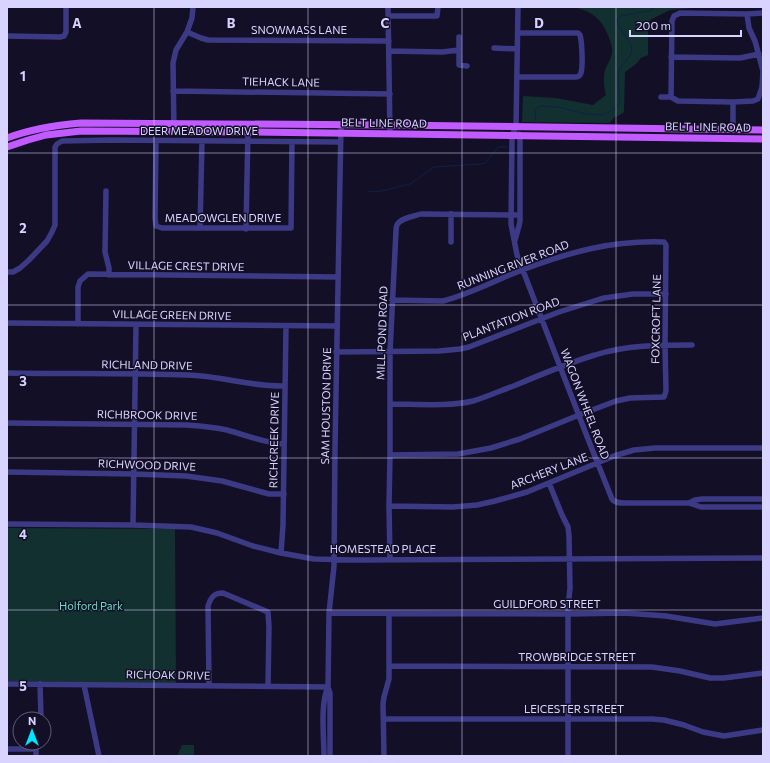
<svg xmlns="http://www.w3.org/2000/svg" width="770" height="763" font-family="Commissioner,sans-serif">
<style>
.green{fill:#12302f}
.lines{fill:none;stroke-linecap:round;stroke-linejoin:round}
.stream{stroke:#0c2248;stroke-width:1}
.minor{stroke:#3d3a85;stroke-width:5.5}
.major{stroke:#c25bff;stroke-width:7}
.grid{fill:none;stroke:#d9d4ff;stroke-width:1;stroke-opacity:0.55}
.labels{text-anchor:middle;stroke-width:3;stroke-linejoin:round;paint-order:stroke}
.street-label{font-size:11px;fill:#d9d4ff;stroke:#130f26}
.park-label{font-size:11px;fill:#5fe0c0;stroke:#130f26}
.grid-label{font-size:13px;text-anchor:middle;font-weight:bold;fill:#d9d4ff;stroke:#130f26;stroke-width:3;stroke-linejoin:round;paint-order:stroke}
</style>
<rect width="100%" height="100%" fill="#130f26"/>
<path class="green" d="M573 7H704L670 10 650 20 648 31V55L641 58 636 64 625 72 624 112 620 115 615 117 609 123 522 122 523 96 556 98 593 105 606 95C604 88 603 78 605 70 607 65 611 59 612 53 613 46 610 41 608 35 601 18 591 11 573 7Z
M7 528 175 529 176 684 7 681Z
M182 745H194V756H177Z"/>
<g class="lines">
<path class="stream" d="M536 123 535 110 539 106 558 107 586 114 602 115 616 109 620 102 618 78 620 68 631 54 632 47 618 24 617 19 621 16 652 10 654 7
M367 192 382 191 410 184 434 167 479 164 485 163 498 147H508"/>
<path class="minor" d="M388 7 390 134
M518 7 516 127 512 135V140L511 224 517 255 588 439 612 499C616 504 623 503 629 503H689L695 500 702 499H763
M388 16H437L438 7
M187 32 201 38 208 40 389 41
M7 36 60 37 64 36 66 32V7
M459 37V65L467 66
M494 48 517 49
M389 51 442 52 459 50
M671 57 740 58 759 54
M517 77H576C579 76 579 77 581 73 583 66 582 42 580 35L578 33H518
M173 91 390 94
M661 97H671L678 101 733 102 753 101 758 99 762 87 763 71 755 41 749 28 747 14
M671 97 672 21 674 16 680 13 747 14 763 13
M733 102V130
M174 132 173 63 176 50 187 32 192 18 193 7
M156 141 155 218 156 226 162 228H291L292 142
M106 191 105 252 109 268V275
M451 214V242
M200 228 202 141
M246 229 248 129
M515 240 519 226 520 221V140L519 134
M7 272H13L20 268 29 260 47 241 52 232 55 225V147L57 144 62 141 111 140 340 142
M7 323 337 326
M78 324V287L80 281 88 274 338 277
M336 352 439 351 460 349 469 347 559 312 594 301 604 298 633 294H666
M7 373C67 374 128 373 188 375 221 376 252 387 285 386
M391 404C416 404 448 407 473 401 487 397 502 390 516 385 542 374 568 363 595 355 626 345 660 345 692 345
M7 423 187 425C200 426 213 427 227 430 246 435 264 443 284 444
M390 455 458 454 491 448 520 439 579 415 616 401 630 398 664 397 666 391 665 345 666 245 664 242C612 240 570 252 522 270 496 280 470 294 443 301L392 300
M7 472 134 474 186 476 222 481 269 494H284
M549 483 562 515 568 527 569 536 570 588 568 608V756
M689 503 701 507H763
M389 506 453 507 477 505 495 501 527 492 614 456 634 450 655 448H763
M7 524 133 525 191 527 217 533 253 546 281 553 314 559 355 560 763 558
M133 525 136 325
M281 553 283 525 286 326
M390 559 389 506 390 455V352L396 231C396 229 396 227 397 225 400 218 415 216 421 214L520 215
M329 613 568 614 625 613 666 616 715 624 763 618
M389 666 652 667 680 671 710 678H724L763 673
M7 684 328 687
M40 684 41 717
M84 685 99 756
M209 686 208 606C211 597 214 593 223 593L268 612 269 627 268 686
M384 719H652L664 720 684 725 703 732 724 736 763 730
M36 743V756
M7 749H36
M324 756C324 737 320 704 328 687
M330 756V693L328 687 329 613 334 566 335 447 341 125
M384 756 383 704 384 697 389 679V614"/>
<path class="major" d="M7 138C31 129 56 125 81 123L390 125 763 130
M7 147 28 140 46 135 81 131 248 132 763 139"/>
</g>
<path class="grid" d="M154 7V756M308 7V756M462 7V756M616 7V756M7 153H763M7 305H763M7 458H763M7 610H763"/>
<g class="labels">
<g class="street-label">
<text x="299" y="34">SNOWMASS LANE</text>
<text transform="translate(281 82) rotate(1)" y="4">TIEHACK LANE</text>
<text transform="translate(384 123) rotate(1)" y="4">BELT LINE ROAD</text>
<text transform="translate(708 127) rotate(1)" y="4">BELT LINE ROAD</text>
<text x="199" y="135">DEER MEADOW DRIVE</text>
<text x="223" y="222">MEADOWGLEN DRIVE</text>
<text transform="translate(513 265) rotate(-21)" y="4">RUNNING RIVER ROAD</text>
<text transform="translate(186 266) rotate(1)" y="4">VILLAGE CREST DRIVE</text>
<text transform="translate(172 315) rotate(1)" y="4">VILLAGE GREEN DRIVE</text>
<text transform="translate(511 319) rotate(-21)" y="4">PLANTATION ROAD</text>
<text transform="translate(656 319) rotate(-89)" y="4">FOXCROFT LANE</text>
<text transform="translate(382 333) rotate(-88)" y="4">MILL POND ROAD</text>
<text transform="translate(147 365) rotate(1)" y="4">RICHLAND DRIVE</text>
<text transform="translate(585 404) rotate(69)" y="4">WAGON WHEEL ROAD</text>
<text transform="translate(326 406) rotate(-89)" y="4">SAM HOUSTON DRIVE</text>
<text transform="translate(147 415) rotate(1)" y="4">RICHBROOK DRIVE</text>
<text transform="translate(274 440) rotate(-89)" y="4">RICHCREEK DRIVE</text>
<text transform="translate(147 465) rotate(2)" y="4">RICHWOOD DRIVE</text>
<text transform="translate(549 471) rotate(-21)" y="4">ARCHERY LANE</text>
<text x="383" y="553">HOMESTEAD PLACE</text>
<text x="547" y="608">GUILDFORD STREET</text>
<text x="577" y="661">TROWBRIDGE STREET</text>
<text transform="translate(168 675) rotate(1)" y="4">RICHOAK DRIVE</text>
<text x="574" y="713">LEICESTER STREET</text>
</g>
<g class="park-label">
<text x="91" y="610">Holford Park</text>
</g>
</g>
<g class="grid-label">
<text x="77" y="28">A</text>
<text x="231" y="28">B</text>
<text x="385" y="28">C</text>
<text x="539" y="28">D</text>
<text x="23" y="81">1</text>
<text x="23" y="233">2</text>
<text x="23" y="386">3</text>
<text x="23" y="539">4</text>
<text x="23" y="691">5</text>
</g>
<rect width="770" height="763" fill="none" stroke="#d9d4ff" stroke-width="16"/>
<g transform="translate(32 731)"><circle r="19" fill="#130f26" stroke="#625e7d"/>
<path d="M0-3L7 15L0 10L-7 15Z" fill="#00e5ff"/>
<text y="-6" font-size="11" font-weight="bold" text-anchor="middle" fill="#d9d4ff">N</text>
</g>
<path d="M630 30v6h111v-6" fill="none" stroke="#d9d4ff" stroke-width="2"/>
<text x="636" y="30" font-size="12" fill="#d9d4ff" stroke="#130f26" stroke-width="3" paint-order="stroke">200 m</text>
</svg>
